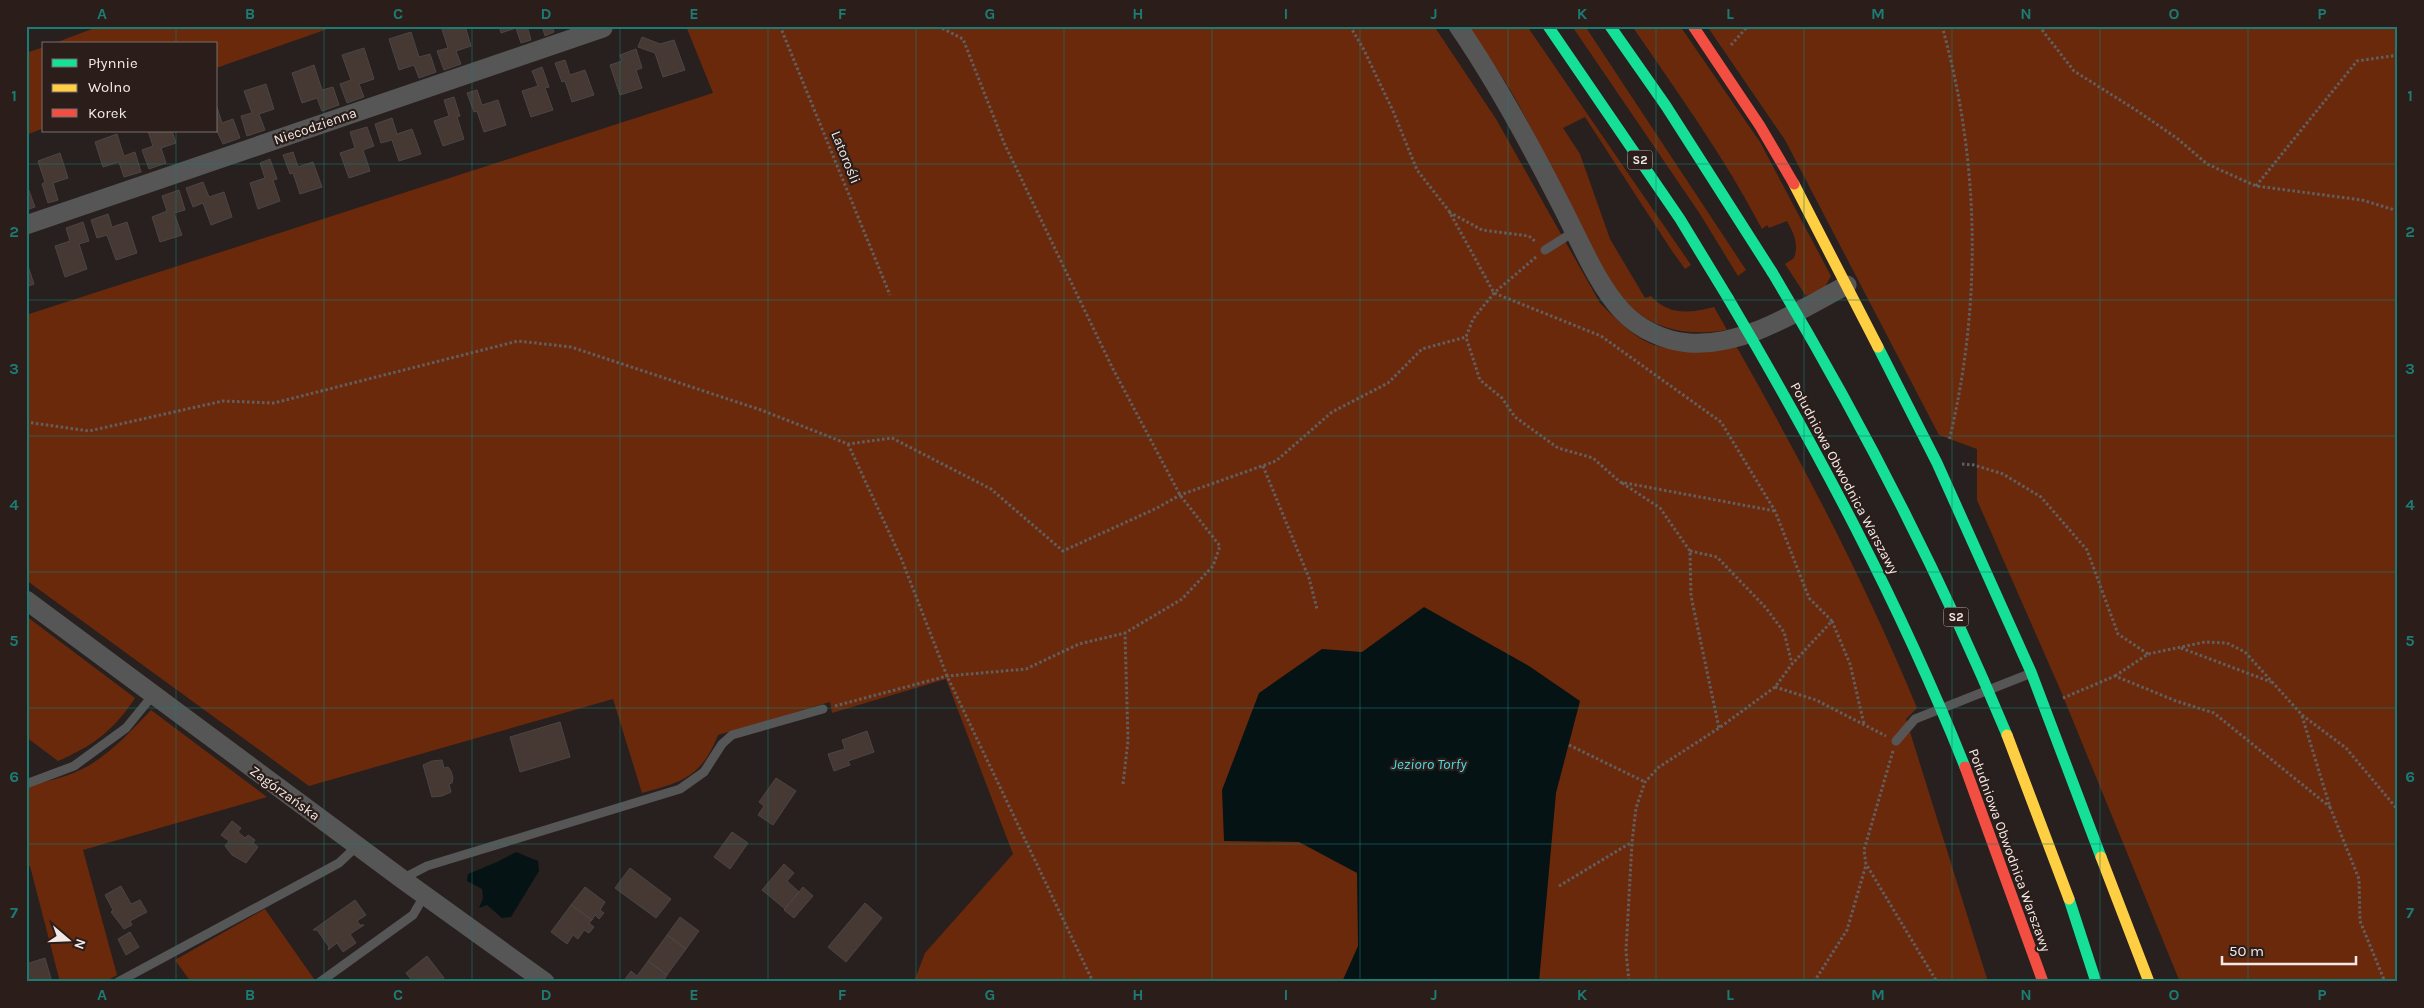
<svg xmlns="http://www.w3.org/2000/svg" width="2424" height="1008" font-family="Karla,sans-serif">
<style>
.green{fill:#6b290c}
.water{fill:#061315}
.building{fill:#463833;stroke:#4b4644}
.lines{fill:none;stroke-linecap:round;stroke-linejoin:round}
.path{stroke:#615f5f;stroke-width:3;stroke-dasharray:2.5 2.5;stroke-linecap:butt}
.lane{stroke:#565656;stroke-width:9}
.street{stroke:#565656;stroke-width:19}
.fast{stroke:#16e098;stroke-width:11}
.slow{stroke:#ffcf43;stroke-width:11}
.jam{stroke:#f24e42;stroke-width:11}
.fast-bridge{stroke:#16e098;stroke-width:11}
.slow-bridge{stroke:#ffcf43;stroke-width:11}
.jam-bridge{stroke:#f24e42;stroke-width:11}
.grid{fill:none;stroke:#1a7c74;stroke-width:1;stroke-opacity:0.55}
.labels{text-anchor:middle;stroke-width:4.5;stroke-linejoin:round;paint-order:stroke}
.shield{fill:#2b1e1a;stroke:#b6aca9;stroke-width:1}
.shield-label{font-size:12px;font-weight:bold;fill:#f2e9e6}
.street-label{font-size:14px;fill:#f2e9e6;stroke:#2b1e1a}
.water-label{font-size:15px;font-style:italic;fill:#4cdae6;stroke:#2b1e1a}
.neatline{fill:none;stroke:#1a7c74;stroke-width:2}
.grid-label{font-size:16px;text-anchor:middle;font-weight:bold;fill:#1a7c74}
</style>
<rect width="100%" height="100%" fill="#27201e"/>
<path class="green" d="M100 26H336L216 68V44H52Z
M686 26H1434L1496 119 1600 303C1618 321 1639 344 1666 348 1684 350 1715 345 1735 344 1802 462 1865 582 1917 708L1906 719 1988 982H914L925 953 1013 854 946 679 832 713 830 702 718 735C702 776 683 782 642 793L613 699 309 786 26 580V315L713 93Z
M1467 26H1527L1691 265 1685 269 1672 251 1585 117 1563 128 1580 154 1610 239 1645 298 1651 296C1669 316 1690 313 1714 307L1727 330C1695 335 1664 333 1637 312 1613 294 1599 264 1586 238 1563 195 1544 151 1521 109 1506 80 1485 53 1467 26Z
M1572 26H1585L1746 270 1738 276 1700 214Z
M1632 26H1680L1760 142 1831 276 1825 287 1806 296 1785 264 1794 258C1799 244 1794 234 1787 221L1769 228 1767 225 1762 229C1725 158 1678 93 1632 26Z
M1707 26H2398V982H2180L2060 689 1977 500V449L1939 435 1785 140Z
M44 47V128L26 135V53Z
M26 616 135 698C114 730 93 746 58 761L26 737Z
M151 710 267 797 83 850 117 975 105 982H60L30 866H26V787C47 781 69 777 88 766 112 752 132 730 151 710Z
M265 909 314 979 310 982H191L175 960Z"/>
<path class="water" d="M1424 607 1529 666 1580 701 1556 793 1539 982H1342L1358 946 1357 873 1299 842 1224 841 1222 790 1259 693 1322 649 1362 652Z
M516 852 538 861 539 871 511 917 502 918 487 905 479 908 483 898 482 889 467 881 468 874 497 862Z"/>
<path class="building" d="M441 26H465L471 46 456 51 461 64 444 70 437 51 448 48Z
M499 26H527L531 40 521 43 516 28 501 33Z
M542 26H552L554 32 545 36Z
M411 32 419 57 430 54 436 72 419 78 414 65 399 70 389 39Z
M642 37 660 44 674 40 685 70 663 77 655 53 638 47Z
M364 48 374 79 359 84 364 97 347 103 340 84 351 80 342 55Z
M636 49 642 68 636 70 642 88 620 95 610 65 622 61 620 55Z
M565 60 570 75 585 70 594 95 572 102 565 81 562 82 555 63Z
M314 65 322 90 333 87 339 105 322 111 317 98 302 103 292 73Z
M542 67 549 87 545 88 553 110 531 117 522 91 538 86 532 71Z
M266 84 274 109 259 114 265 130 247 136 241 116 252 113 244 91Z
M477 90 482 105 498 100 506 125 484 132 477 111 474 112 467 93Z
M454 97 460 116 457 117 464 139 443 146 434 121 449 116 444 100Z
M216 104 222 123 233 119 240 138 223 144 216 129Z
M392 118 397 134 412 129 421 154 399 161 392 140 381 143 375 124Z
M367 127 374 146 363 150 370 171 349 178 340 153 355 148 350 132Z
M148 131H172L176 143 161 148 166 163 149 169 142 150 153 146Z
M117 134 124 156 135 152 141 172 124 177 119 162 103 167 95 142Z
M293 152 298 167 313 162 322 187 300 194 293 173 290 174 283 155Z
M60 153 68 178 53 183 58 200 48 203 42 184 45 182 38 161Z
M270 159 277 179 273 180 280 201 258 209 250 183 265 178 260 163Z
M203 182 209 197 224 192 232 217 211 225 203 203 193 207 186 188Z
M28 188 35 207 26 210V189Z
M179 190 185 210 174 213 182 235 160 242 152 217 167 211 162 196Z
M108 214 112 227 127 222 137 253 116 260 107 235 97 238 91 220Z
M83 222 89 241 79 244 87 269 65 277 55 246 70 241 66 228Z
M26 260 34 284 26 287Z
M560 722 570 757 520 772 510 737Z
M867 731 874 752 848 761 850 765 834 771 828 754 845 749 842 740Z
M442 760 444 768 448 767 451 771 453 778 452 783 449 784 451 792 442 796 432 797 423 765 432 761Z
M776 778 796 791 773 825 758 815 764 806 759 802Z
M232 821 241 828 238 832 245 838 248 835 255 840 253 843 258 847 246 863 232 855 225 846 229 841 221 835Z
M732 832 748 843 730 869 714 857Z
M784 864 794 873 787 881 799 892 785 909 762 890Z
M630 868 671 899 656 918 615 888Z
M121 886 131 904 140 900 147 912 130 921 132 925 124 929 111 912 113 910 105 895Z
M585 887 605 902 600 910 604 913 599 919 595 915 592 920 571 905Z
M803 887 813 896 794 918 784 910Z
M355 900 366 915 357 921 360 925H364L350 934 356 943 343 952 337 943 328 950 329 947 317 930H313Z
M865 903 882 918 846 962 828 947Z
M571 905 592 920 589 923 594 927 589 933 584 930 578 939 573 935 567 944 551 932Z
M680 917 699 931 686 949 667 935Z
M130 932 139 947 126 955 118 939Z
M667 935 686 949 667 975 648 961Z
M427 956 444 978 439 982H413L406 973Z
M45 958 52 982H26V964Z
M648 961 667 975 663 982H623L631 971 637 976Z"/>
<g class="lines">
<path class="path" d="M780 26 890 295
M1350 26 1364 50 1393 111 1417 170 1449 211 1494 293 1601 336 1721 422 1775 511 1809 598 1832 621 1792 664 1775 687 1719 728 1659 767 1645 782 1636 808 1632 842 1626 951 1629 982
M1942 26C1980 161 1982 305 1949 441
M2039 26 2074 71 2139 112 2178 139 2207 164 2256 186 2362 200 2398 211
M1731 45 1748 26
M2256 186 2357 61 2398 55
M1449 212 1482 230 1529 236 1536 242
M1536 257 1494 293 1473 319 1466 337 1480 380 1502 398 1515 417 1558 448 1593 458 1620 482 1775 511
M26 422 89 431 223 401 274 403 518 341 571 347 761 410 848 444 892 438 991 489 1063 551 1157 508 1180 495 1276 461 1332 412 1388 383 1422 349 1466 337
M848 444 901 558 947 676 1093 982
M1962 464 1974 465 2003 474 2041 497 2087 550 2118 634 2148 654
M1263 466 1309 578 1317 609
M1622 483 1660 508 1690 551 1691 596 1719 728
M1690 551 1717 557 1766 608 1784 632 1792 664
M1832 621 1850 664 1864 724
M2181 648 2271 682
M2115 676 2148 654 2205 642 2227 643 2245 652 2302 715 2346 748 2398 810
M1775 687 1816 700 1886 736
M2063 698 2115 676 2176 701 2214 713 2330 807
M835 706 947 676 1026 669 1079 644 1125 633 1182 599 1213 566 1220 546 1180 495 1113 369 1004 143 963 39 938 26
M2302 716 2330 807 2359 879 2360 921 2385 982
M1569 745 1645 782
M1893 751 1864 850 1866 864 1937 982
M1123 784 1128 741 1125 633
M1559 886 1632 842
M1814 982 1847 930 1866 865"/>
<path class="lane" d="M1545 250 1575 231
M1896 741 1915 719 2029 674
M26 784 74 766 126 728 153 695
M402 879 427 866 680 789 704 772 722 744 732 735 823 709
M118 982 339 863 357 846
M320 982 413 915 424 896"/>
<path class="street" d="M1458 26C1497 83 1529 142 1560 203 1578 237 1596 283 1622 311 1639 329 1664 341 1689 343 1745 347 1799 310 1847 285
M26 225 603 28
M26 600 402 879 545 982"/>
<path class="fast" d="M1548 26 1680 219 1728 298
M1610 26 1666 106 1772 272
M1878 347 1937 463 2031 672 2101 857"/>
<path class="slow" d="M1794 184 1878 347
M2101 857 2149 982"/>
<path class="jam" d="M1693 26 1760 126 1794 184"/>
<path class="fast-bridge" d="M1772 272C1861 421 1940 574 2007 735
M1728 298C1817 449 1900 604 1965 767
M2069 899 2096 982"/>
<path class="slow-bridge" d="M2007 735 2069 899"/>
<path class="jam-bridge" d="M1965 767 2043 982"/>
</g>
<path class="grid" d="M176 26V44M324 26V982M472 26V982M620 26V982M768 26V982M916 26V982M1064 26V982M1212 26V982M1360 26V982M1508 26V982M1656 26V982M1804 26V982M1952 26V982M2100 26V982M2248 26V982M176 131V982M26 164H2398M26 300H2398M26 436H2398M26 572H2398M26 708H2398M26 844H2398"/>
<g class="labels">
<g class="shield">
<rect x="1627.5" y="150.5" width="25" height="19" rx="4"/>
<rect x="1943.5" y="607.5" width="25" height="19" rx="4"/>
</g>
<g class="shield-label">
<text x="1640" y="164">S2</text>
<text x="1956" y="621">S2</text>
</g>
<g class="street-label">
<text transform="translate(315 126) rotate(-19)" y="5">Niecodzienna</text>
<text transform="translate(846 157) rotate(68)" y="5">Latorośli</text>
<text transform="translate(1845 478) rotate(62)" y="5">Południowa Obwodnica Warszawy</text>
<text transform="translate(285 793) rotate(36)" y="5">Zagórzańska</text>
<text transform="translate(2010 850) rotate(70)" y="5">Południowa Obwodnica Warszawy</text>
</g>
<g class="water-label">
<text x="1429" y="769">Jezioro Torfy</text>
</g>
</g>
<rect width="2424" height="1008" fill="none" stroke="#2b1e1a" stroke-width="55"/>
<rect x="42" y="42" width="175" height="90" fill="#2b1e1a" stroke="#7b6f6c"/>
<rect x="52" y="59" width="25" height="8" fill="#16e098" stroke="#7b6f6c"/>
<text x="88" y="68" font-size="15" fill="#f2e9e6">Płynnie</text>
<rect x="52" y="84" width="25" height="8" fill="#ffcf43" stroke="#7b6f6c"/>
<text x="88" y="92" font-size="15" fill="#f2e9e6">Wolno</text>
<rect x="52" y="109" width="25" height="8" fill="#f24e42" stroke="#7b6f6c"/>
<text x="88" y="118" font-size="15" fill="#f2e9e6">Korek</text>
<g transform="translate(68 940) rotate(109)" stroke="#2b1e1a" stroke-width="4" paint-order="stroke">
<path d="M0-4L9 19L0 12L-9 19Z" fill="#f2e9e6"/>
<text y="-8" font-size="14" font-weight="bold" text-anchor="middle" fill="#f2e9e6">N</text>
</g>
<path d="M2222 956v8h134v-8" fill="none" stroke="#f2e9e6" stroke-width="2.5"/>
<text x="2229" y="956" font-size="15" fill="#f2e9e6" stroke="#2b1e1a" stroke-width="4" paint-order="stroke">50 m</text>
<rect x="28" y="28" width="2368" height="952" class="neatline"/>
<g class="grid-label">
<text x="102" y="19">A</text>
<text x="250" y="19">B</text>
<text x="398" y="19">C</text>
<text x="546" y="19">D</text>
<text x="694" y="19">E</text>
<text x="842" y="19">F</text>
<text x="990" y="19">G</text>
<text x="1138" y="19">H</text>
<text x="1286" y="19">I</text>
<text x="1434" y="19">J</text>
<text x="1582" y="19">K</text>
<text x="1730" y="19">L</text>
<text x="1878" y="19">M</text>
<text x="2026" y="19">N</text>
<text x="2174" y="19">O</text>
<text x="2322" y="19">P</text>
<text x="14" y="101">1</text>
<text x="2410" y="101">1</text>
<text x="14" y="237">2</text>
<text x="2410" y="237">2</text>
<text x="14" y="374">3</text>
<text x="2410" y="374">3</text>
<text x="14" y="510">4</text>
<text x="2410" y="510">4</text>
<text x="14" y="646">5</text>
<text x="2410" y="646">5</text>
<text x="14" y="782">6</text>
<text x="2410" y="782">6</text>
<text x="14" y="918">7</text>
<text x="2410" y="918">7</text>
<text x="102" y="1000">A</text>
<text x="250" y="1000">B</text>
<text x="398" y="1000">C</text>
<text x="546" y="1000">D</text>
<text x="694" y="1000">E</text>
<text x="842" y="1000">F</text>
<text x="990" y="1000">G</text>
<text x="1138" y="1000">H</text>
<text x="1286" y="1000">I</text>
<text x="1434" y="1000">J</text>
<text x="1582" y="1000">K</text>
<text x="1730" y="1000">L</text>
<text x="1878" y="1000">M</text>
<text x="2026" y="1000">N</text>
<text x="2174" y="1000">O</text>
<text x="2322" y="1000">P</text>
</g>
</svg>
